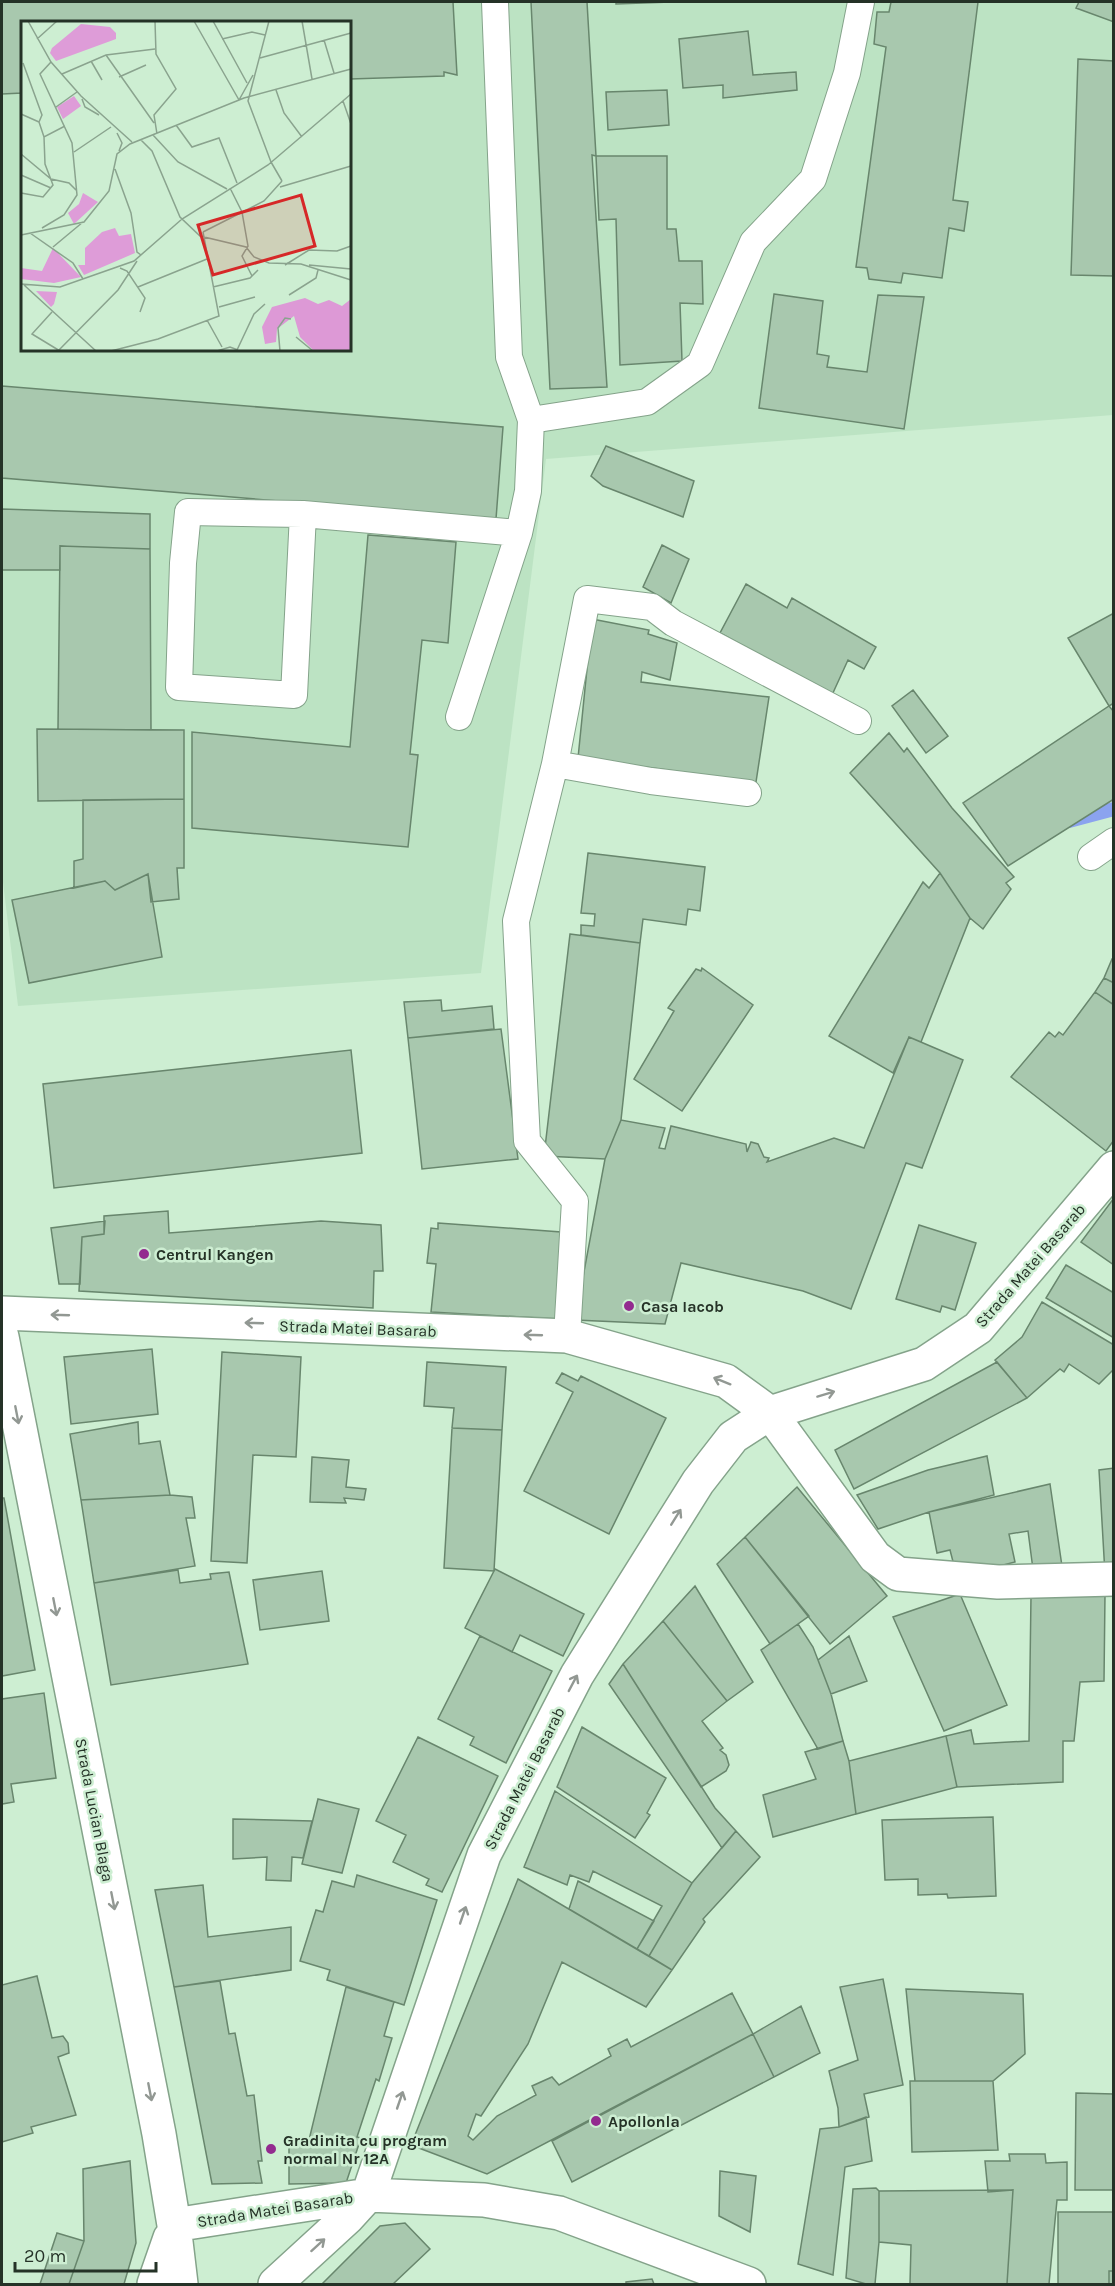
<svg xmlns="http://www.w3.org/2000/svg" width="1115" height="2286" font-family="Karla,sans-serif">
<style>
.built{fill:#bce3c3;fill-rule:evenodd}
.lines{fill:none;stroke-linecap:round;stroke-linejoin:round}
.stream{stroke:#8ba3ef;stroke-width:14}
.building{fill:#a8c8ae;stroke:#68866d;stroke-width:1.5}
.service-casing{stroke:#84a38a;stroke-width:28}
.minor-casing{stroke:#84a38a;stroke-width:36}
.service{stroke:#fff;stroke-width:26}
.minor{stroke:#fff;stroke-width:33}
.oneway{stroke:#929893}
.poi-dot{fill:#932b8f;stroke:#cdeed2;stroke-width:2}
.labels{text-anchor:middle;stroke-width:5;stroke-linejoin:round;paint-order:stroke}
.poi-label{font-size:16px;font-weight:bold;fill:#253227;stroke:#cdeed2;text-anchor:start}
.street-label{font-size:16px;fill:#253227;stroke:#cdeed2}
.inset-road{fill:none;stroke:#8aa38e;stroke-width:1.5}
.view{fill:#d62828;fill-opacity:0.15;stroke:#d62828;stroke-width:3}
.inset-edge{fill:none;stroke:#253227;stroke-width:3}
</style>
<rect width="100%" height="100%" fill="#cdeed2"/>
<path class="built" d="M2 2H1113V415L546 459 481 973 18 1006 2 874ZM22 22H350V350H22Z"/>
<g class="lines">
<path class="stream" d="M1069 821 1114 809"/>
</g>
<path class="building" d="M2 2H453L457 75 444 72V76L350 79V22H22V93L2 94Z
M531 2H587L596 156 592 155 607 387 550 389Z
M616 2H671L616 4Z
M891 2H978L953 200 968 202 964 231 949 228 942 278 903 273 901 283 869 279 867 268 856 267 886 47 874 44 877 12H889Z
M1079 2H1114V22L1076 8Z
M748 31 753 75 796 72 797 90 723 98V85L683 88 679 39Z
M1078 59 1114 61V276L1071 275Z
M667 90 669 125 608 130 606 92Z
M596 156H667V229H676L679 261H702L703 304 680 303 682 361 620 365 616 219 599 220Z
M774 294 823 301 817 354 829 356 827 367 867 372 878 295 924 297 904 429 759 408Z
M2 386 503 427 496 519 2 478Z
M606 446 694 481 683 517 603 486 591 476Z
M2 509 150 514V549L60 546V570H2Z
M368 535 456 542 448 643 422 640 410 754 418 755 408 847 192 828V732L350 747Z
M662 545 689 559 671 603 643 587Z
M60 546 150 549 151 730 58 729Z
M746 584 787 608 792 598 876 647 864 669 848 660 832 695 720 633Z
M1114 613V703L1109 706 1068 638Z
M592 619 649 630 648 634 677 643 670 680 642 672 641 682 769 697 756 782 578 758Z
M913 690 948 736 926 753 892 706Z
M1109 706 1114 712V799L1008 866 963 803Z
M37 729 184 730V799L38 801Z
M889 733 904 752 907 748 952 808 1014 877 1006 883 1011 889 983 929 970 918 940 873 850 773Z
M184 799V868H177L179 899 151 902 148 874 115 890 105 881 74 888V861L83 859V800Z
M588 853 705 867 700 911 688 909 686 925 643 919 640 943 581 935V925L594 926 595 914 581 913Z
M940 873 970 918 921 1042 909 1037 893 1073 829 1036 923 882 929 888Z
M148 874 162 957 29 983 12 900 105 881 115 890Z
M570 934 640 943 621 1120 605 1159 544 1156Z
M1112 959 1114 960V983L1104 978Z
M702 968 753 1005 682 1111 634 1079 674 1011 668 1008 696 969 701 971Z
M1104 978 1114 983V1005L1095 992Z
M1095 992 1114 1005V1140L1106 1151 1011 1077 1049 1032 1055 1037 1059 1032 1063 1035Z
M441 1000 442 1011 492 1006 494 1029 408 1038 404 1002Z
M501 1029 518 1159 422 1169 408 1038Z
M909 1037 963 1060 922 1168 906 1163 851 1309 803 1291 681 1263 665 1324 575 1320 605 1159 621 1120 665 1128 659 1148 665 1149 671 1126 746 1144 747 1152 751 1142 758 1144 764 1157 769 1158 767 1162 834 1138 864 1148Z
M351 1050 362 1153 54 1188 43 1084Z
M1114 1198V1265L1081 1242Z
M168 1211 169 1233 321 1221 381 1225 383 1271H374L373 1308 79 1291 82 1237 104 1234V1216Z
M105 1221 104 1234 82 1237 80 1284H59L51 1228Z
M438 1223 561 1232 556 1319 431 1312 436 1264 427 1263 431 1228 438 1229Z
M919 1225 976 1243 955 1310 942 1306 940 1312 896 1299Z
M1066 1265 1114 1293V1338L1046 1298Z
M1042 1302 1114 1345V1369L1099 1384 1069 1364 1064 1372 1060 1369 1027 1398 995 1360 1022 1337Z
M152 1349 158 1414 71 1424 64 1357Z
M222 1352 301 1357 296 1457 253 1455 247 1563 211 1561Z
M427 1362 506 1367 502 1430 452 1428 454 1408 424 1406Z
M997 1362 1027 1398 854 1489 835 1450Z
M562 1373 578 1381 581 1376 666 1418 609 1534 524 1491 573 1392 556 1383Z
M138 1422 139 1444 160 1441 170 1495 81 1500 70 1434Z
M452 1428 502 1430 494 1571 444 1568Z
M987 1456 994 1495 929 1512 878 1529 857 1495 928 1470Z
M312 1457 349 1460 346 1487 366 1489 364 1500 344 1498 346 1503 310 1502Z
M1114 1468V1574H1105L1099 1470Z
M1050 1484 1063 1573 1034 1577 1028 1531 1009 1534 1015 1562 957 1577 950 1550 937 1553 929 1512Z
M797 1487 887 1596 830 1644 745 1537Z
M170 1495 192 1497 195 1518H186L195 1566 94 1583 81 1500Z
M2 1498H4L35 1670 2 1676Z
M745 1537 809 1616 770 1644 717 1564Z
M495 1569 584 1614 563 1656 520 1635 512 1652 465 1628Z
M178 1570 180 1583 211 1579 210 1574 229 1572 248 1664 111 1685 94 1583Z
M322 1571 329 1621 260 1630 253 1580Z
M695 1586 753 1682 727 1701 663 1621Z
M960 1594 1007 1705 944 1731 893 1617Z
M1105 1594 1104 1681 1080 1682 1074 1741H1063V1782L957 1787 946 1736 971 1730 974 1744 1029 1741 1031 1596Z
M663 1621 727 1701 702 1721 723 1748 720 1750 726 1755 729 1765 726 1771 701 1787 623 1664Z
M798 1624 813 1647 831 1694 843 1741 818 1749 761 1650Z
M480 1636 552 1671 506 1763 470 1745 474 1737 438 1719Z
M849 1636 867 1681 831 1694 818 1660Z
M623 1664 715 1808 736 1831 722 1848 609 1684Z
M44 1693 56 1778 11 1784 14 1802 2 1804V1699Z
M582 1727 666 1778 647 1813 650 1815 635 1838 557 1787Z
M946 1736 957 1787 856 1814 849 1761Z
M418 1737 498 1776 442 1892 426 1885 429 1879 393 1862 406 1835 376 1821Z
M843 1741 849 1761 856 1814 773 1837 763 1795 816 1779 805 1752Z
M555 1791 692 1883 649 1956 637 1949 662 1906 593 1871 589 1882 570 1875 567 1885 524 1867Z
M318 1799 359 1809 342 1873 302 1864Z
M993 1817 996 1896 948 1898 947 1894 918 1895V1879L885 1880 882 1820Z
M233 1819 312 1821 303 1858 292 1857 291 1881 266 1880 267 1857 233 1859Z
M736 1831 760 1857 703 1919 705 1922 672 1970 649 1956 692 1883Z
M357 1875 437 1900 404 2005 327 1980 330 1970 300 1961 316 1910 323 1912 332 1881 354 1887Z
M518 1879 672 1970 646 2007 562 1962 528 2044 481 2116 476 2114 468 2136 473 2140 497 2116 536 2095 532 2086 552 2077 559 2085 611 2056 608 2049 627 2039 631 2047 732 1993 753 2034 487 2174 411 2145Z
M578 1881 654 1921 637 1949 569 1909Z
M203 1885 208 1937 291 1927V1970L174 1987 155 1890Z
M37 1976 52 2038 63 2036 68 2043 69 2053 58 2057 76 2115 31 2127 33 2133 2 2142V1985Z
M883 1979 903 2085 864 2094 869 2117 839 2127 838 2108 829 2071 858 2060 840 1987Z
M220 1981 229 2034 235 2033 247 2096 254 2095 262 2161H258L262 2183 212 2184 174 1987Z
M346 1987 394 2002 384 2036 392 2038 379 2081 376 2079 357 2137 361 2138 346 2183 289 2184V2140H309Z
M906 1989 1023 1994 1025 2054 993 2081H915Z
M801 2006 820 2053 774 2077 753 2034Z
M753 2034 774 2077 572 2182 552 2141Z
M910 2081H993L998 2150 912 2152Z
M1076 2093 1114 2094V2190H1075Z
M866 2117 872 2161 845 2167 833 2275 798 2264 820 2129 839 2127Z
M1009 2154H1045L1046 2163 1067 2162V2200H1057L1049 2284H1007L1013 2190 988 2192 985 2161H1010Z
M130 2161 136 2243 124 2284H69L84 2241 83 2169Z
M720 2171 756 2176 750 2232 719 2216Z
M876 2188 879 2191V2242L875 2284H866L846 2278 853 2189Z
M1013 2190 1007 2284H910L911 2245 879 2242V2191Z
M1058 2212H1114V2271H1109V2284H1058Z
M405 2223 430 2249 393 2284H322L380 2226Z
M57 2233 84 2241 69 2284H40Z
M1109 2271H1114V2284H1109Z
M652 2279 654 2284H626V2282Z"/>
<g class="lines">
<g class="service-casing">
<path id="service" d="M531 420 647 402 700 364 753 242 813 179 847 73 861 2
M303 514 188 512 183 563 179 687 294 695 303 514 519 533
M459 717 519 533 528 491 531 420 509 357 495 2
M555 764 651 781 748 793
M1091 857 1114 841
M567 1336 575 1201 527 1141 516 921 555 764 587 599 652 607 673 623 858 721"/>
</g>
<g class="minor-casing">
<path id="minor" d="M2 1313 567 1336 726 1381 770 1413 875 1557 898 1574 998 1582 1114 1579
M2 1337 159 2134 174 2225 181 2284
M174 2225 368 2195 484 2200 559 2213 749 2284
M154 2284 170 2238
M275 2284 347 2218 368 2195 484 1855 577 1675 698 1482 733 1437 770 1413 924 1364 978 1328 1114 1168"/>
</g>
<use href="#service" class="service"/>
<use href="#minor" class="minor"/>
</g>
<defs><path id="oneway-shaft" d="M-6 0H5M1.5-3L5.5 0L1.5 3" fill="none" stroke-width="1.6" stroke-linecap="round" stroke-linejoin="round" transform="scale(1.5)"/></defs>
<g class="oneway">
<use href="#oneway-shaft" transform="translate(60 1315) rotate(-178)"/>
<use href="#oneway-shaft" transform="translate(254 1323) rotate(-178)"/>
<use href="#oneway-shaft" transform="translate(533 1335) rotate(-178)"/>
<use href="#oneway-shaft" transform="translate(722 1381) rotate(-158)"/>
<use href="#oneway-shaft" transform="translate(826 1394) rotate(-17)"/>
<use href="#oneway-shaft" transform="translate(17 1415) rotate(79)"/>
<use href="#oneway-shaft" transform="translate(676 1517) rotate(-58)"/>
<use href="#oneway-shaft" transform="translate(55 1607) rotate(79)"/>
<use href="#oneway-shaft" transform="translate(573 1683) rotate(-62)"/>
<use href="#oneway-shaft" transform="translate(113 1901) rotate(79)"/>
<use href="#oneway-shaft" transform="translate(463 1915) rotate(-71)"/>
<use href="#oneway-shaft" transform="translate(150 2092) rotate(79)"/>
<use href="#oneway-shaft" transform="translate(400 2100) rotate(-71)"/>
<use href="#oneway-shaft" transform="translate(318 2245) rotate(-42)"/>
</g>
<g class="poi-dot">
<circle cx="144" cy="1254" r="6"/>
<circle cx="629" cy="1306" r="6"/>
<circle cx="596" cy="2121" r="6"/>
<circle cx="271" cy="2149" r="6"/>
</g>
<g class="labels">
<g class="poi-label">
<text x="156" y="1260">Centrul Kangen</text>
<text x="641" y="1312">Casa Iacob</text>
<text x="608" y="2127">Apollonla</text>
<text x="283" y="2146">Gradinita cu program<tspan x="283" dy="18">normal Nr 12A</tspan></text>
</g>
<g class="street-label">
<text transform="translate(1030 1265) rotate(-49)" y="6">Strada Matei Basarab</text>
<text transform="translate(358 1328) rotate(2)" y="6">Strada Matei Basarab</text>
<text transform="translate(524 1778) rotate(-63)" y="6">Strada Matei Basarab</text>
<text transform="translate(95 1810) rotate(79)" y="6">Strada Lucian Blaga</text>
<text transform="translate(275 2209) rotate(-9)" y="6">Strada Matei Basarab</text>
</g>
</g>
<g transform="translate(21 21)">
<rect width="330" height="330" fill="#cdeed2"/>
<path d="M60 3 89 6 95 12V18L35 40 29 32 31 27ZM53 75 60 85 42 98 36 86ZM62 172 77 181 53 203 47 192 58 183ZM94 207 98 215 110 213 114 232 63 254 57 244H64V227L81 211ZM32 227 60 256 33 262 0 258V247L21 250ZM15 270 36 271 33 283 30 286Z" fill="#de9cd8"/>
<path d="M284 277 297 283 308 279 321 285 330 278V330H293L279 316 273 295 256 308 255 321 244 323 241 306 251 286Z" fill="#dd99d6"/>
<path class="inset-road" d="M7 0 30 41 60 75 111 121M134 0 135 33 155 68 133 94 136 113M173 0 218 79M192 0 226 62M248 0 227 80 250 141M281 0 291 58M16 18 36 0M201 18 231 11 244 14M303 19 313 52M85 34 133 102M239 37 330 12M70 40 81 59M2 42 21 94 18 101M41 53 85 34 134 28M98 56 125 44M255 69 263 92 281 116M61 78 64 86 78 94M218 79 232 54M322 80 330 103M35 86 56 71M0 93 18 101M18 101 23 116 44 105M155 104 171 126 198 117 216 162M96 112 101 122 98 130M132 114 157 141 206 168M120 119 131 130 159 196 179 215 225 226 233 236 248 242 280 243 330 259M53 131 90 106M0 133 30 158 48 162 55 169M250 141 261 160M94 148 110 192 116 231 120 234M0 154 30 167M259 166 330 145M209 167 221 191 227 225 221 235 231 255M0 172 22 176 32 164 24 143 23 116M21 207 43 194 56 174 51 122 19 53 30 41M182 211 243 180 261 160M9 212 52 242 62 258M0 214 63 201 88 170 96 133 109 123 223 77 330 48M32 226 62 201M264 244 288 229 316 230 330 225M288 244 330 248M99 247 106 250 124 277 119 291M0 263 39 266 113 240 161 198 247 144 330 73M3 264 75 330M117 266 186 238M192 266 229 257 237 249M268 274 295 257 297 249M198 286 234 276M31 291 11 313 39 330M186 299 201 326M275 316 292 330M216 329 233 293 244 283M37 330 97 269 116 240M90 330 137 318 198 295 182 211M196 330 209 326 217 329M259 330 257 307 264 297 270 298"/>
<path class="view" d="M280 174 294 225 192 254 177 204Z"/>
<rect width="330" height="330" class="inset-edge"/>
</g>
<rect width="1115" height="2286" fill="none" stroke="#253227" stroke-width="6"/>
<path d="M15 2262v9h141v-9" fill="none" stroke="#253227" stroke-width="3"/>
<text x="24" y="2262" font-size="18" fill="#253227" stroke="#cdeed2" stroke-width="4.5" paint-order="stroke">20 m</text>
</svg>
